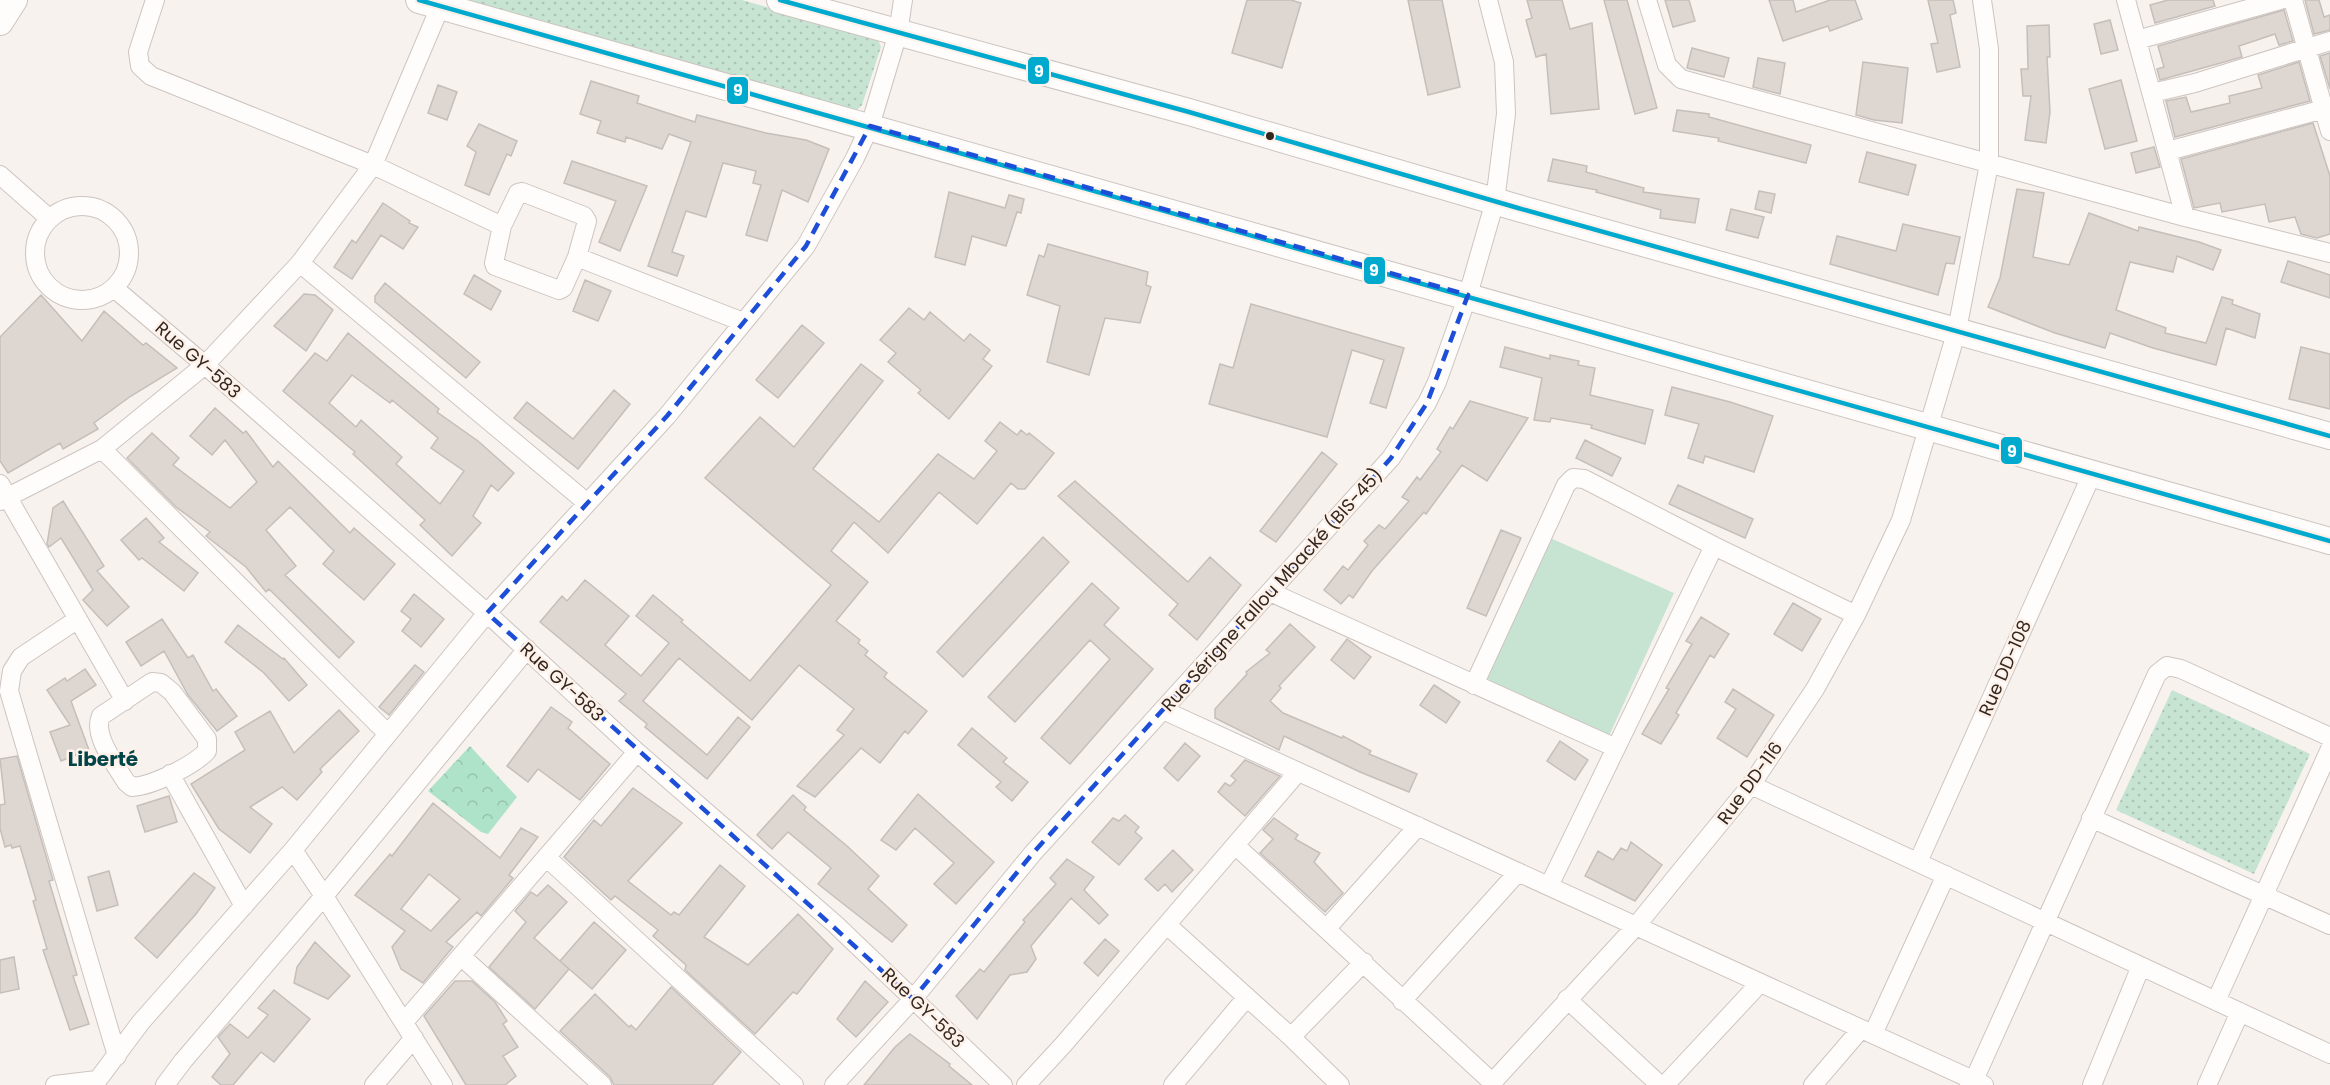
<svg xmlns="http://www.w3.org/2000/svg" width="2330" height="1085" font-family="Poppins,sans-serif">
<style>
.green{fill:#c7e4d3}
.forest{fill:url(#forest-crowns)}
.park{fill:url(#park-dots)}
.building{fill:#ded6d1;stroke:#c5beb9;stroke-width:1.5;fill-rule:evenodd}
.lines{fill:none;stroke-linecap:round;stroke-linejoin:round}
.street-casing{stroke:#cdc4bf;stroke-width:20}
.secondary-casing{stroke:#cdc4bf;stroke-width:28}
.street{stroke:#fefdfc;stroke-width:18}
.secondary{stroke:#fefdfc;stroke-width:26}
.bus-1-casing{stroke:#fdf1e9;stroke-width:9}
.bus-1{stroke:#00a9ce;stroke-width:4.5}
.marked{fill:none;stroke:#1d4ed8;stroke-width:4.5;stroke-dasharray:12 8;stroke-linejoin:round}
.bus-dot{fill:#332820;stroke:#fdf1e9;stroke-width:2}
.labels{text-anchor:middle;stroke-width:5;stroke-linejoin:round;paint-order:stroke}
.street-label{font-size:18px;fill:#332820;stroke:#fdf1e9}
.neighbourhood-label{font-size:20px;font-weight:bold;fill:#004448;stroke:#fdf1e9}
.line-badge{stroke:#fdf1e9;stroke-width:2}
.badge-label{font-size:16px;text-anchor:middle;font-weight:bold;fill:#fff}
</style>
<defs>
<pattern id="forest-crowns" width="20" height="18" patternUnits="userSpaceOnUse" patternTransform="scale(1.5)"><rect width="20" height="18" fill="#aee3c9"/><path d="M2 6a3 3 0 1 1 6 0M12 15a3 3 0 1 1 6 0" fill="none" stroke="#96c3ac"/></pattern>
<pattern id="park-dots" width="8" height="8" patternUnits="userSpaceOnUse" patternTransform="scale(1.5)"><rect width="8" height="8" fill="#c7e4d3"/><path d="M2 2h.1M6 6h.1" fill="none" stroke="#abc4b5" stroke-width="1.8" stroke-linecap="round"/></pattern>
</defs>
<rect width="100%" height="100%" fill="#f8f2ee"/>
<path class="green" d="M1548 537 1674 593 1609 736 1483 679Z"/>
<path class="forest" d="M470 746 517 797 488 834 481 832 428 791Z"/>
<path class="park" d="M462 0H742L874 38 879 42 881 47 862 105 856 111Z
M2172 690 2310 754 2254 874 2116 810Z"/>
<path class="building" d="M1247 0H1291L1301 3 1282 68 1232 53Z
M1408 0H1442L1460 87 1428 95Z
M1527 0H1562L1570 29 1592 23 1599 109 1551 114 1546 54 1536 57 1526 20 1532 18Z
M1604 0H1627L1657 108 1635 114Z
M1665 0H1689L1695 21 1673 27Z
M1769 0H1793L1796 12 1830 0H1855L1862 19 1830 31 1828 26 1783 41Z
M1928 0H1953L1956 13 1950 15 1960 67 1937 72 1931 44 1938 43Z
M2168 0H2213L2215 6 2155 23 2150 5Z
M2305 0H2319L2324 17 2330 15V30L2314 34Z
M2284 10 2293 41 2279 45 2275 34 2239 46 2242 57 2160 80 2157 69 2164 67 2158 46Z
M2110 20 2118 50 2101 54 2094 24Z
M2049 25 2050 57H2047L2050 112 2046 143 2025 140 2031 96H2023L2021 69H2028L2027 26Z
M1692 48 1729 58 1724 77 1687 68Z
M2330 53V89L2320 56Z
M1758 58 1785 63 1780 94 1753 87Z
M1863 62 1908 68 1902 123 1874 120 1856 115Z
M2299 62 2310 101 2175 137 2166 101 2186 97 2191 112 2230 103 2229 96 2262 88 2258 75Z
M2121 80 2137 141 2105 149 2089 89Z
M591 81 639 96 637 103 695 122 697 115 766 133 806 140 829 149 808 202 782 190 767 241 746 235 761 185 753 183 756 171 723 163 706 217 686 211 672 252 684 256 677 276 648 266 691 142 669 134 662 149 626 137 625 142 597 133 601 121 580 114Z
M438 85 457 92 447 120 428 113Z
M1677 110 1709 114V117L1811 145 1806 163 1718 141 1719 138 1673 131Z
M2313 123 2330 176V234L2317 238 2301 234 2295 217 2269 222 2265 204 2222 212 2220 203 2194 208 2181 159Z
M479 124 517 141 511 156 507 154 489 195 465 185 476 152 467 146Z
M2154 147 2160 167 2136 173 2131 153Z
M1867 152 1916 165 1908 195 1859 182Z
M1553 159 1587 166 1586 172 1644 188 1643 192 1699 199 1695 223 1660 218 1661 210 1596 192 1597 190 1548 181Z
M572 161 647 186 620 251 599 242 616 201 564 183Z
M2017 189 2044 193 2033 257 2069 265 2089 213 2138 231 2139 227 2199 242 2221 250 2213 270 2177 256 2173 272 2130 262 2116 310 2166 328 2165 333 2206 343 2222 297 2233 300 2232 304 2260 314 2255 338 2226 328 2216 365 2153 348 2110 333 2105 348 2055 333 1988 307 2000 278Z
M1759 191 1775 194 1771 213 1755 209Z
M949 192 1005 208 1009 195 1024 199 1021 213 1017 212 1006 246 972 236 965 265 935 257Z
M383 203 410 221 409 223 418 227 403 249 381 235 352 279 334 267 352 240 356 243Z
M1731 209 1764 217 1758 238 1726 230Z
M1903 224 1960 237 1954 264 1946 263 1938 295 1830 264 1837 236 1896 251Z
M1048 244 1148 272 1146 285 1151 287 1140 323 1105 318 1089 375 1047 362 1060 306 1027 295 1039 255 1044 257Z
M2288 261 2330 275V298L2281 282Z
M474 275 501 291 491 310 464 294Z
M585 280 611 291 598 321 573 311Z
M385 283 480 362 466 378 375 302V296Z
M304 294 315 295 333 310 306 351 274 326Z
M41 295 82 341 104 311 143 345 146 343 177 368 131 396 94 423 98 429 63 449 60 443 8 473 0 461V337Z
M1251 304 1404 348 1386 408 1370 403 1384 360 1352 350 1327 437 1209 404 1220 364 1233 368Z
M909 308 924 320 930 312 964 341 970 334 990 350 983 359 992 366 949 419 918 393 921 390 888 362 896 353 880 340Z
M802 325 824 343 778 398 756 380Z
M348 333 439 409 437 412 478 441 514 473 498 491 491 485 473 516 481 523 452 556 420 525 425 520 353 454 355 452 283 391 315 353 327 361ZM352 375 390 403 392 400 438 438 431 448 464 471 440 504 396 464 402 457 361 420 356 427 329 403Z
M1505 347 1550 359V355L1579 361 1578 365 1595 368 1590 395 1653 410 1645 444 1591 428 1592 425 1551 418 1550 422 1534 420 1542 378 1500 367Z
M2301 347 2330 354V409L2289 399Z
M861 364 883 381 813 469 879 522 938 454 974 479 997 451 985 441 1000 422 1017 435 1021 430 1027 435 1029 433 1054 453 1025 489H1018L1011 483 977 524 939 492 888 553 854 522 831 551 868 582 836 621 860 640 858 643 868 651 865 655 887 673 884 677 927 711 908 734 905 731 880 763 861 748 815 797 797 786 844 735 837 730 854 709 799 665 752 720 679 658 643 701 707 755 738 717 750 727 707 779 645 727 647 724 619 701 626 694 540 622 562 596 567 601 585 580 629 616 605 645 641 676 669 643 636 616 653 595 683 620 681 622 750 681 831 585 705 478 760 417 794 447Z
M1672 387 1730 402 1773 416 1754 472 1705 456 1703 463 1688 458 1699 424 1665 415Z
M614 390 630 404 578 469 514 418 527 402 573 439Z
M1470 401 1528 418 1487 481 1462 465 1426 514 1424 512 1372 571 1353 598 1349 595 1341 604 1324 590 1343 566 1348 570 1368 545 1364 541 1379 525 1385 529 1409 501 1402 497 1417 477 1420 480 1441 452 1437 449 1450 427 1453 429Z
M215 408 243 433 246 431 273 467 278 461 350 533 354 528 395 564 364 600 323 564 334 551 290 507 266 530 296 566 285 575 354 642 339 658 269 589 266 592 246 567 206 536 210 532 176 507 127 458 152 433 179 458 173 465 230 508 257 482 225 440 212 455 190 436Z
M1585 440 1621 458 1612 476 1576 458Z
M1322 452 1337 464 1276 542 1260 531Z
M1075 481 1188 582 1210 557 1241 585 1197 640 1169 615 1178 604 1058 496Z
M1678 485 1753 519 1745 538 1669 504Z
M63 501 104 566 97 571 129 607 107 626 83 600 93 590 61 538 49 547 47 544 53 508Z
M146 518 164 538 159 542 198 573 184 591 142 558 139 560 121 540Z
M1501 530 1521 538 1486 616 1467 608Z
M1043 537 1069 562 963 677 937 652Z
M1092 583 1119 608 1104 625 1153 669 1070 764 1041 738 1110 659 1090 640 1015 722 988 697Z
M414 594 444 619 421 647 402 631 411 619 401 611Z
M1793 603 1821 619 1802 651 1774 634Z
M1701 617 1729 634 1714 658 1710 655 1676 713 1679 715 1661 744 1642 734 1669 689 1666 688 1692 644 1686 641Z
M162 619 188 658 193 655 213 691 216 689 237 716 217 731 188 695 164 651 141 666 126 642Z
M1290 624 1315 647 1279 686 1281 688 1270 701 1283 713 1342 738 1343 736 1371 751 1369 754 1417 774 1409 792 1360 772 1284 736 1279 750 1215 718V709L1247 674 1246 672 1270 653 1266 650Z
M238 625 283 659 284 658 307 685 289 701 264 673 225 642Z
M1347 639 1371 657 1354 679 1331 660Z
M415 665 424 672 389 715 379 707Z
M85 669 96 685 71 701 89 750 61 761 50 732 70 725 47 690 65 678 67 681Z
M1434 685 1460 702 1446 723 1420 705Z
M1733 689 1774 715 1747 757 1717 738 1736 709 1725 702Z
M551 707 572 722 568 728 610 764 580 800 538 769 528 782 507 766Z
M339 710 359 731 320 769 322 772 297 800 282 787 250 807 272 824 250 853 219 829 191 784 245 750 235 732 270 711 294 753Z
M972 728 1007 758 1003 762 1028 782 1012 801 996 787 1001 782 958 745Z
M1560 741 1588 760 1575 780 1547 761Z
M1185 743 1200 756 1178 781 1164 768Z
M17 756 53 880 49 881 77 975 73 976 89 1024 70 1030 43 950 47 949 33 901 36 900 20 846 12 848 11 845 5 847 0 828V805L5 804 0 759Z
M1245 760 1280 776 1245 816 1218 792 1225 783 1230 786 1236 780 1231 776Z
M633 788 682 823 628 881 671 915 674 912 679 915 720 865 745 886 704 937 748 965 798 914 833 949 797 994 793 992 755 1034 685 970 686 965 653 936 658 930 615 896 611 900 564 857 594 820 601 826Z
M918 794 994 862 956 904 934 884 954 863 915 828 896 850 881 840Z
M793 795 806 807 804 810 847 846 879 876 868 889 907 925 892 942 818 884 831 868 788 832 772 849 757 835Z
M169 796 177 822 145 832 137 806Z
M433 803 500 858 521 828 538 837 509 875 513 878 481 916 477 912 446 942 453 947 423 983 401 969 392 947 405 931 355 895 390 854 392 856ZM429 874 460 899 431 931 401 909Z
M1125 815 1139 827 1135 832 1142 838 1119 865 1092 842 1113 818 1119 821Z
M1274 818 1298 835 1295 839 1320 853 1314 862 1343 893 1325 912 1260 853 1273 839 1263 830Z
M1631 842 1662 865 1635 901 1585 876 1598 851 1613 860 1621 848 1627 851Z
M1173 850 1193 870 1172 892 1165 884 1158 891 1145 879Z
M1067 859 1094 877 1084 890 1108 915 1099 924 1071 898 1031 946 1036 959 1027 972 1010 975 977 1019 956 996 980 969 984 972 1025 922 1023 920 1056 884 1050 878Z
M109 871 118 905 97 911 88 877Z
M194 873 215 888 196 914 157 958 135 938Z
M548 885 567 902 534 938 569 969 535 1009 489 967 526 922 515 911 531 892 537 896Z
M594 922 626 950 592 989 560 961Z
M1105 939 1119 951 1098 976 1084 963Z
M315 942 350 976 328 999 294 983 297 967Z
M14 957 19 989 0 993V960Z
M455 981H472L495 1002 507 1021 503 1024 518 1047 503 1056 516 1076 505 1085H466L424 1016Z
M865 981 888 1002 856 1037 837 1019Z
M671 987 741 1052 712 1085H614L610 1077 560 1031 595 994 629 1027 631 1025 636 1030Z
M274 990 310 1019 274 1062 261 1052 233 1085H221L212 1077 230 1054 218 1037 230 1024 248 1038 268 1015 258 1008Z
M910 1034 950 1064 949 1066 972 1085H864L895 1047Z"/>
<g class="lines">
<g class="street-casing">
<path id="street" d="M155 0 138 52 140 66 151 76 373 165 502 226
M1647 0 1667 65 1681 79 2185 217 2330 253
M2126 0 2185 217
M2293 0 2330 131
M2137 40 2280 0
M2152 93 2195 83 2330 41
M2168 151 2324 109
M0 175 50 219
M522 192 584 216 587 221 577 257 563 288 559 290 495 266 494 263 502 226 518 193Z
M35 253a47 47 0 1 1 94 0a47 47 0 1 1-94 0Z
M577 257 743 322
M300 263 586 502
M114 288 205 365 487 613 637 752 835 924 1003 1085
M102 449 388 734
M0 484 125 701
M0 501 102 449 205 365 300 263 373 165 443 0
M1270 592 1616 748
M78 619 21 657 12 671 9 691 117 1056
M152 682 161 683 172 692 207 739V751C193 766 152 786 132 787L126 782C116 765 92 735 101 716Z
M1474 685 1566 485 1573 478 1584 479 1714 546 1856 615
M1163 710 1984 1085
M170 774 244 906
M1751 785 2330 1054
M2091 818 2330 925
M1235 845 1492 1082
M293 850 324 896 443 1085
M546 857 794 1085
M1918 862 2092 474
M1549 886 1714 546
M1167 925 1291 1037 1340 1085
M1327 928 1418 826
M461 956 602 1085
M1567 999 1660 1085
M1402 1001 1518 872
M2216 1001 2330 749
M404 1022 637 752
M1873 1034 1946 875
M1291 1037 1364 962
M55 1085 97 1080
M94 1085 141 1022 293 850 487 613 667 416 806 246 855 158 870 126 898 33 903 0
M165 1085 183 1061 324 896 527 649
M374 1085 414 1038
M834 1085 913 999 1033 853 1391 458 1427 403 1437 382 1468 295 1495 201 1506 114 1504 62 1488 0
M1026 1085 1063 1045 1298 772
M1173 1085 1247 997
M1490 1085 1636 926 1751 785 1815 689 1856 615 1901 520 1957 330 1989 164V49L1982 0
M1665 1085 1760 983
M1813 1085 1861 1029
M1969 1085 1974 1080 2157 674 2167 666 2181 669 2330 737
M2092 1085 2141 966
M2207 1085 2240 1012"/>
</g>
<g class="secondary-casing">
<path id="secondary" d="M419 0C1057 178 1693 362 2330 541
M780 0 1189 112 1518 208 2330 436
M0 22 14 0"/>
</g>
<use href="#street" class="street"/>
<use href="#secondary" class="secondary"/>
<g class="bus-1-casing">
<path id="bus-1" d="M419 0 2330 541
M780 0 1189 112 1518 208 2330 436"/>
</g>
<use href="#bus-1" class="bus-1"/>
</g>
<path class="marked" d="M870 126 1468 295 1427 403 1391 458 1033 853 913 999 487 613 667 416 806 246Z"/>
<circle class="bus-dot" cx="1270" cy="136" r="5"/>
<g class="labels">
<g class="street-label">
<text transform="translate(198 360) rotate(41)" y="6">Rue GY-583</text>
<text transform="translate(1272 590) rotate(-48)" y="6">Rue Sérigne Fallou Mbacké (BIS-45)</text>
<text transform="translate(2005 668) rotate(-66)" y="6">Rue DD-108</text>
<text transform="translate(562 682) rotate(43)" y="6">Rue GY-583</text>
<text transform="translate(1750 783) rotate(-54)" y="6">Rue DD-116</text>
<text transform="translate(923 1008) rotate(44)" y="6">Rue GY-583</text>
</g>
<g class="neighbourhood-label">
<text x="103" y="766">Liberté</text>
</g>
</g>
<g class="line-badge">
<rect x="1027" y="56" width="23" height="29" rx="6" fill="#00a9ce"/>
<rect x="726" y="76" width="23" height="29" rx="6" fill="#00a9ce"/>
<rect x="1363" y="256" width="23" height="29" rx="6" fill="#00a9ce"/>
<rect x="2000" y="436" width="23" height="29" rx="6" fill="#00a9ce"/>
</g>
<g class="badge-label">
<text x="1039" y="77">9</text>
<text x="738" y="96">9</text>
<text x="1374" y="276">9</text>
<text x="2012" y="457">9</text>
</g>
</svg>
